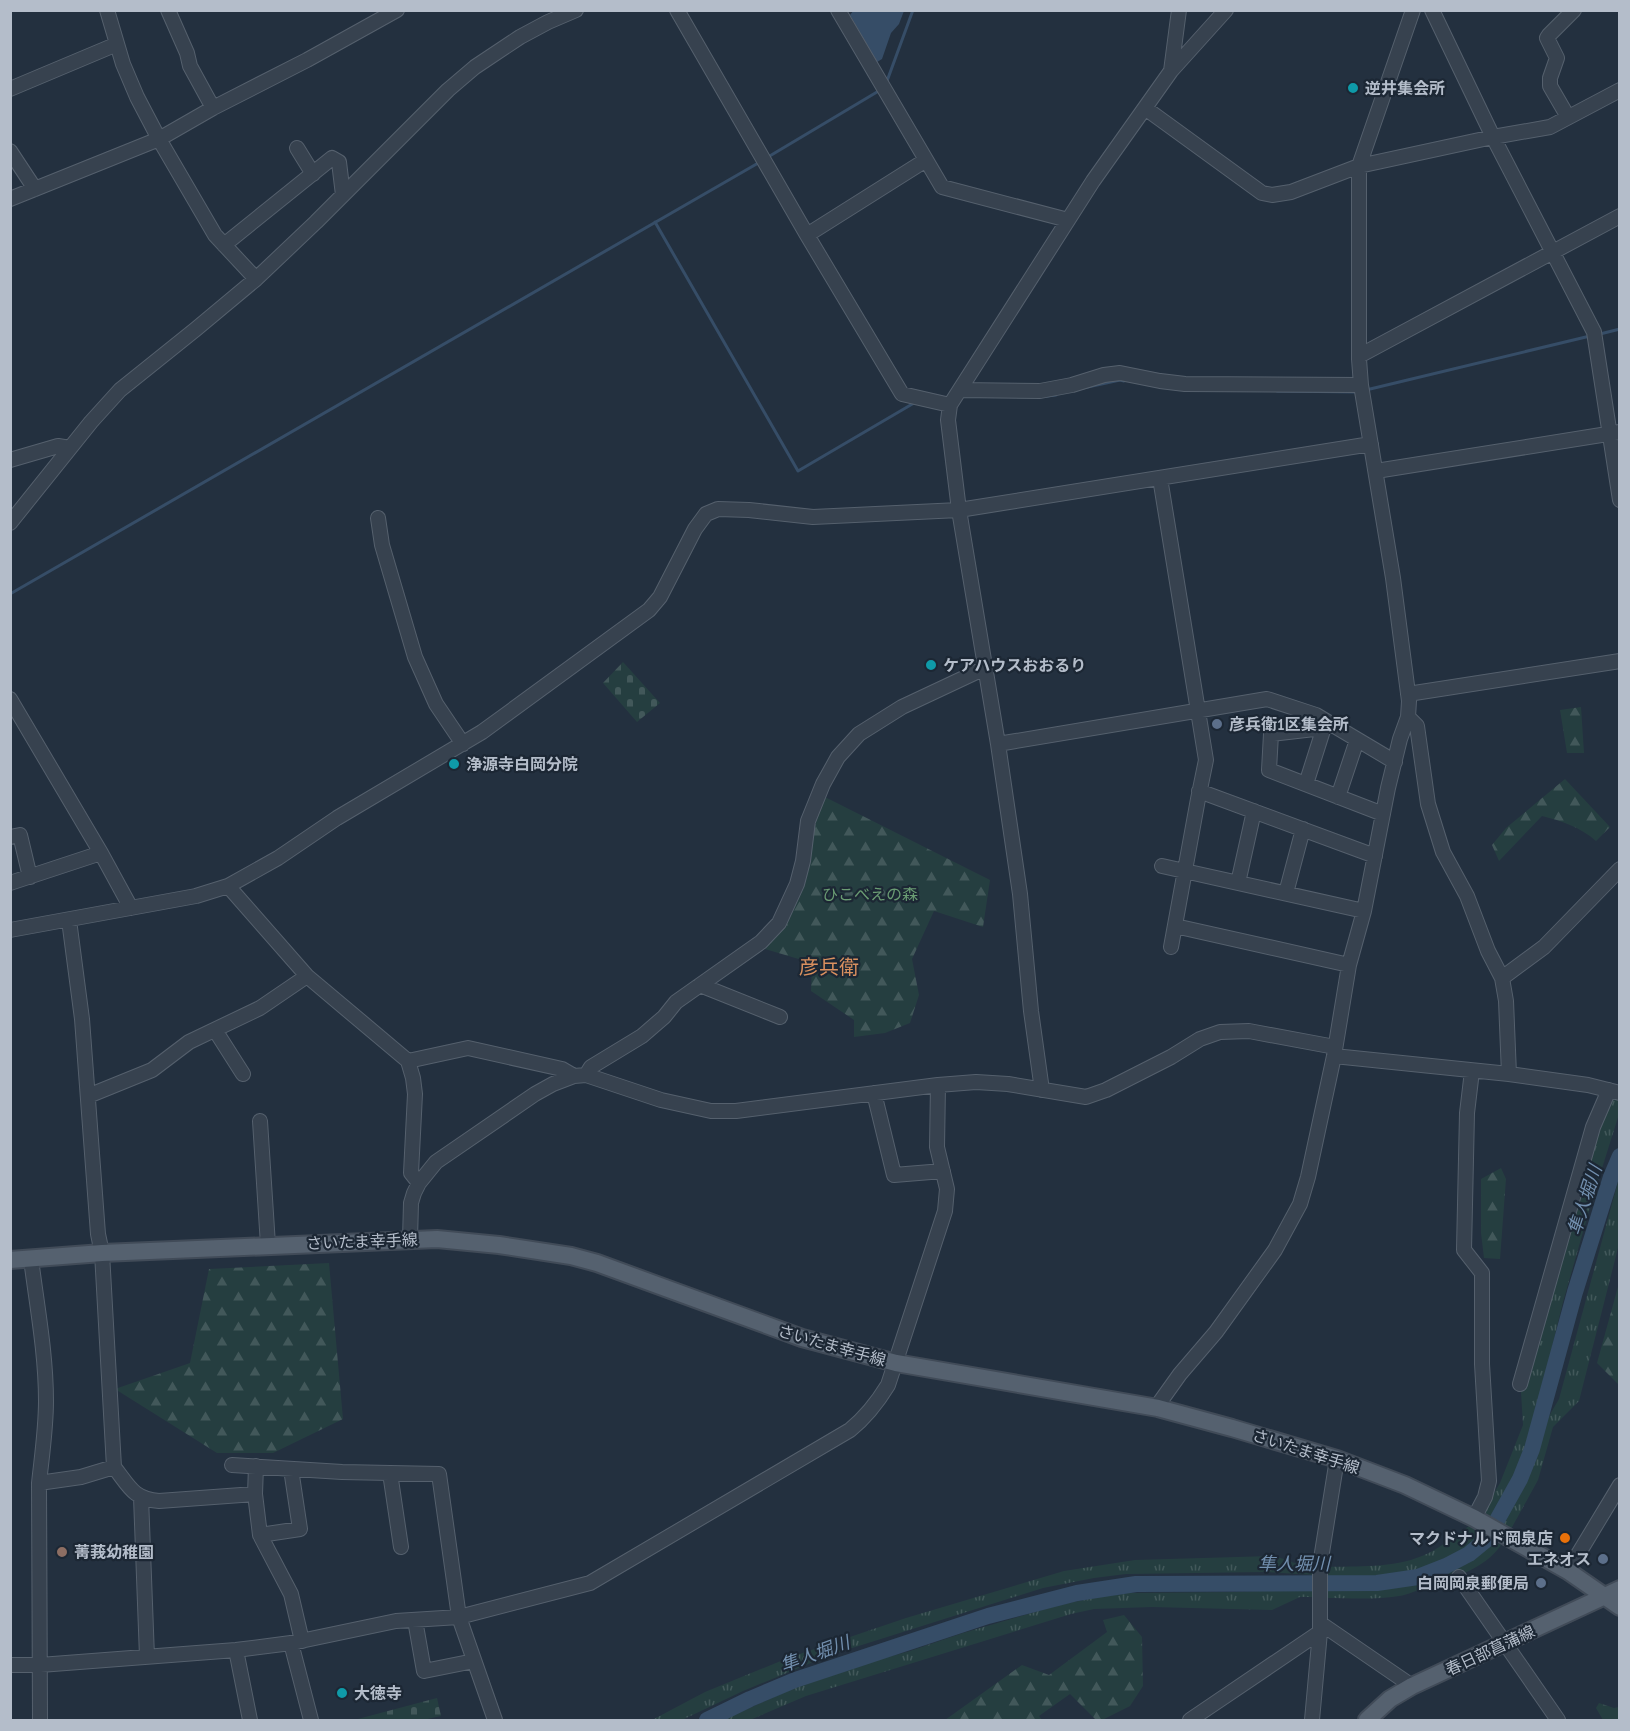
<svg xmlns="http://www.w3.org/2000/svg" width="1630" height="1731" font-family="'PT Sans Narrow','Noto Sans JP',sans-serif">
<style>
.grass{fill:url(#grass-tufts)}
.forest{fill:url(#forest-firs)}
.cemetery{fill:url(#cemetery-stones)}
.water{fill:#364d67}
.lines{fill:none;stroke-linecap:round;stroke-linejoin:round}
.stream{stroke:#364d67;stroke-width:3}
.river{stroke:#364d67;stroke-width:16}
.minor-casing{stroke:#55606d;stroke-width:16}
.major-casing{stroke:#414b58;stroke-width:20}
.minor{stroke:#37424f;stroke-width:14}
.major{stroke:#55616f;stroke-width:16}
.culture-dot{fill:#0f9aa8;stroke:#1c2734;stroke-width:2}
.service-dot{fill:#5c6f8a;stroke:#1c2734;stroke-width:2}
.food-dot{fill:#e8710a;stroke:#1c2734;stroke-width:2}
.education-dot{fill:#8d6e63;stroke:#1c2734;stroke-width:2}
.labels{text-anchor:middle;stroke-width:4.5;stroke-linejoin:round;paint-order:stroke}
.poi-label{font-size:16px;font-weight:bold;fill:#b4bdca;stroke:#1c2734;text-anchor:start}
.park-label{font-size:16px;fill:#6a9c73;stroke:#1c2734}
.street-label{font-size:16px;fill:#b4bdca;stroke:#1c2734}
.water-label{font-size:18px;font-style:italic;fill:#728fae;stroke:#1c2734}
.quarter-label{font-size:20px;fill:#d9905f;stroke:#1c2734}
</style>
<defs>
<pattern id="grass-tufts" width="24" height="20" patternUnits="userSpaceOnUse" patternTransform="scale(1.5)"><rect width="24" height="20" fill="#253e40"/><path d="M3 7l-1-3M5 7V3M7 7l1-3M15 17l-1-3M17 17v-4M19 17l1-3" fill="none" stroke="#42585a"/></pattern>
<pattern id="forest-firs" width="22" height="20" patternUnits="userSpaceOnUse" patternTransform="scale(1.5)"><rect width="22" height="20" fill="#253e40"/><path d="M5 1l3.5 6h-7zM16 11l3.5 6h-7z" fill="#42585a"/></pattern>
<pattern id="cemetery-stones" width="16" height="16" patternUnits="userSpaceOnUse" patternTransform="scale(1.5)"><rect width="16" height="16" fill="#253e40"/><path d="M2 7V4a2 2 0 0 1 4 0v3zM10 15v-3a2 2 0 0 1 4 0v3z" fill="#42585a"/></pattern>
</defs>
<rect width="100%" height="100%" fill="#23303f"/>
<path class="grass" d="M1611 1098 1619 1100V1114L1593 1197 1563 1302 1530 1436 1517 1470 1491 1518 1483 1512 1500 1483 1523 1425 1521 1392 1582 1173Z
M1619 1178V1244L1579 1401 1553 1427 1538 1480 1511 1529 1501 1524 1524 1487 1540 1447 1545 1423 1559 1399Z
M1469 1526 1482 1535C1469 1552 1439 1565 1418 1572 1402 1578 1380 1578 1362 1579 1350 1579 1338 1575 1325 1576L1326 1567C1357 1566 1393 1568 1422 1556 1439 1549 1454 1537 1469 1526Z
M1492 1540 1501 1545C1485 1569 1452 1578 1426 1587 1417 1590 1408 1595 1399 1596 1375 1600 1349 1598 1325 1598L1324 1589C1374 1587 1417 1587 1463 1562 1474 1556 1484 1550 1492 1540Z
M1275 1556 1303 1566 1315 1567V1575L1267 1572 1126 1574 1094 1578 1043 1588 830 1655 743 1691 682 1720H652L705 1692 788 1658 906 1618 1064 1571 1135 1560Z
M1315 1589 1314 1597H1300L1272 1610 1152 1607 1094 1609 1071 1614 806 1696 750 1720H723L801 1685 863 1664 910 1651 963 1633 1059 1605 1099 1597 1127 1593 1233 1592Z"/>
<path class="forest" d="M1581 707 1584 753H1567L1560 710Z
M1565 779 1610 827 1596 841C1580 827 1562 821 1542 816L1499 861 1492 845 1506 828Z
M823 796 990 880 983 927 934 911 912 959 919 995 910 1023 885 1033 854 1037V1020L811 991 812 963 765 949 780 928 805 881 810 844Z
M1501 1168 1506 1179 1500 1259 1484 1258 1481 1233V1179Z
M329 1263 343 1419 273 1453H217L115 1389 190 1363 209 1269Z
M1619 1283 1620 1385H1619L1597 1363Z
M1124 1615 1142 1637 1143 1686 1130 1706 1102 1720H1096L1070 1694 1039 1716 1042 1720H945L1022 1665 1049 1675 1107 1632 1103 1620Z
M1599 1703 1614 1708 1619 1707V1720H1603L1596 1708Z"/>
<path class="cemetery" d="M623 662 660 703 637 722 603 683Z
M437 1698 441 1716 423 1720H354Z"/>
<path class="water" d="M854 10 904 11 899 24 891 33 882 59 877 62 850 15Z"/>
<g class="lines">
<path class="stream" d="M887 81 913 10
M768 157 877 92
M655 222 798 471 914 403
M1600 334 1620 329
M1083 388 1120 380 1124 381
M1366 390 1590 336
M1277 391 1357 392
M1039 397 1056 395
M10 594 760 162"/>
<path class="river" d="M707 1720 750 1699 795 1680 988 1616 1077 1593 1136 1584 1377 1583 1418 1577 1446 1566 1469 1554 1486 1540 1520 1479 1532 1449 1575 1292 1611 1177 1620 1156"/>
<g class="minor-casing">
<path id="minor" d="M107 10 123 64 137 97 159 139 215 235 256 279
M168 10 187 53 190 66 213 108
M677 10 807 235 902 394 950 405
M838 10 942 187 1068 220
M1432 10 1493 137 1594 332 1620 500
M1171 71 1179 10
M10 89 117 44
M1145 108 1262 193 1272 195 1291 192 1359 166 1493 137 1550 127 1620 90
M1568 117 1550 86V78L1557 58 1547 38 1549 35 1574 10
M297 148 313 174
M10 151 35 189
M10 199 159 139 213 108 307 60 397 10
M807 235 926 160
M224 245 332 158 339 162 343 195
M1359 356 1620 216
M960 390 1040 391 1072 385 1104 375 1120 373 1160 381 1185 384 1361 385
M10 460 58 446 70 448
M1376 471 1620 432
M1160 478 1206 760 1198 799 1171 947
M378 518 382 545 415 657 436 704 463 744
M10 523 91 422 120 390 196 329 256 279 316 222 448 90 475 67 520 37 548 22 576 10
M1408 694 1620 661
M10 699 101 853 131 908
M1408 717 1417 726 1428 804 1443 852 1467 896 1488 951 1502 978 1506 1001 1509 1074
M1323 728 1271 734 1269 770 1383 814
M998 744 1267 699 1316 715 1395 762
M1306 784 1326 721
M1199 791 1375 856
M1338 797 1357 740
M10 837 20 835 30 877
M1162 866 1364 911
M10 883 101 853
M1238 883 1254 811
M228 886 307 976 408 1061 413 1078 415 1094 411 1173 419 1183
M1286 893 1303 829
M69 920 82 1019 98 1234 102 1253 114 1467C129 1486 133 1499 159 1501L255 1494 260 1535 291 1594 302 1641
M1175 926 1349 965
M10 930 196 896 228 886 278 858 337 818 482 732 649 610 660 597 695 529 706 514 718 509 749 510 813 517 959 510 1371 444
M1502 978 1544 947 1620 869
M700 985 780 1017
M215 1030 243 1074
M1334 1056 1509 1074 1588 1085 1620 1093
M408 1061 468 1048 562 1069 574 1076
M1472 1071 1467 1113 1464 1250 1482 1273V1364L1489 1481 1485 1497 1474 1518
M586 1075 591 1067 642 1036 664 1017 676 1002 761 942 779 923 797 884 803 861 808 821 823 784 838 757 859 734 902 707 985 668
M1042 1090 1031 1011 1020 894 998 744 959 510 948 420 950 405 1093 181 1171 71 1226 10
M874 1093 894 1175 943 1171
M88 1096 152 1070 189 1042 260 1008 307 976
M260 1121 268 1245
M410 1239 411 1203 414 1193 419 1183 436 1162 535 1094 553 1084 574 1076 586 1075 661 1100 711 1111H736L938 1085 976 1082 1008 1084 1086 1097 1106 1090 1171 1057 1200 1039 1220 1032 1249 1031 1335 1047
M31 1259C37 1306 46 1354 46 1401 46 1428 42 1455 39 1483L40 1720
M1520 1384 1593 1127 1609 1090
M1158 1408 1160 1402 1180 1374 1216 1332 1275 1250 1300 1204 1308 1177 1334 1056 1349 965 1364 911 1388 788 1400 739 1408 717 1409 701 1393 578 1361 385 1359 359V166L1413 10
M232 1465 342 1472 439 1474 459 1617 495 1720
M390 1473 401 1547
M39 1483 81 1477 114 1467
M255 1494 256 1466
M141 1497 147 1657
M260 1535 300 1529 291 1469
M1568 1571 1620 1485
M1459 1577 1558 1720
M415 1620 424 1671 474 1661
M1320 1623 1412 1686
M291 1643 311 1720
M236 1650 250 1720
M10 1665H40L236 1650 291 1643 396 1621 459 1617 590 1583 850 1430C866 1417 877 1403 888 1385L945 1211 947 1189 937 1147 938 1085
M1190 1720 1320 1632
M1312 1720 1320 1632V1565L1337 1459"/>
</g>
<g class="major-casing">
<path id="major" d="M10 1260 102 1253 437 1239 499 1245 571 1256 597 1263 802 1338 896 1363 1158 1408 1232 1428 1337 1459 1405 1485 1474 1518 1568 1571 1620 1607
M1367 1720 1390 1699 1412 1686 1620 1589"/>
</g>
<use href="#minor" class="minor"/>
<use href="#major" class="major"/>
</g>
<g class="culture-dot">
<circle cx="1353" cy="88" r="6"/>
<circle cx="931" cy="665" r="6"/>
<circle cx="454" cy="764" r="6"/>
<circle cx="342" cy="1693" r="6"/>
</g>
<g class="service-dot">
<circle cx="1217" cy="724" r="6"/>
<circle cx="1603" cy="1559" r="6"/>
<circle cx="1541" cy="1583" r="6"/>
</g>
<circle class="food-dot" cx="1565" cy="1538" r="6"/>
<circle class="education-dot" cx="62" cy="1552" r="6"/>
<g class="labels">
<g class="poi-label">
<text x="1365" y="94">逆井集会所</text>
<text x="943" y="671">ケアハウスおおるり</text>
<text x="1229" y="730">彦兵衛1区集会所</text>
<text x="466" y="770">浄源寺白岡分院</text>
<text x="1553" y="1544" text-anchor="end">マクドナルド岡泉店</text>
<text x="74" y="1558">菁莪幼稚園</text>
<text x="1591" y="1565" text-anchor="end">エネオス</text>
<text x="1529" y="1589" text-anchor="end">白岡岡泉郵便局</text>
<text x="354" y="1699">大徳寺</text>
</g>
<g class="park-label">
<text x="870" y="900">ひこべえの森</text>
</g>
<g class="street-label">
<text transform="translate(362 1241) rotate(-2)" y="6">さいたま幸手線</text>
<text transform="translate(832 1345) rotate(16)" y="6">さいたま幸手線</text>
<text transform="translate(1306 1451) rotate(18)" y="6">さいたま幸手線</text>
<text transform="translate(1490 1650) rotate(-25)" y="6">春日部菖蒲線</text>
</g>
<g class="water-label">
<text transform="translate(1585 1200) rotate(-72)" y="6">隼人堀川</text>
<text x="1294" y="1570">隼人堀川</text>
<text transform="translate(815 1654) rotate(-20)" y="6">隼人堀川</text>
</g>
<g class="quarter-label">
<text x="829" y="974">彦兵衛</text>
</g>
</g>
<rect width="1630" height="1731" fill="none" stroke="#b4bdca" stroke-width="24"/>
</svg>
